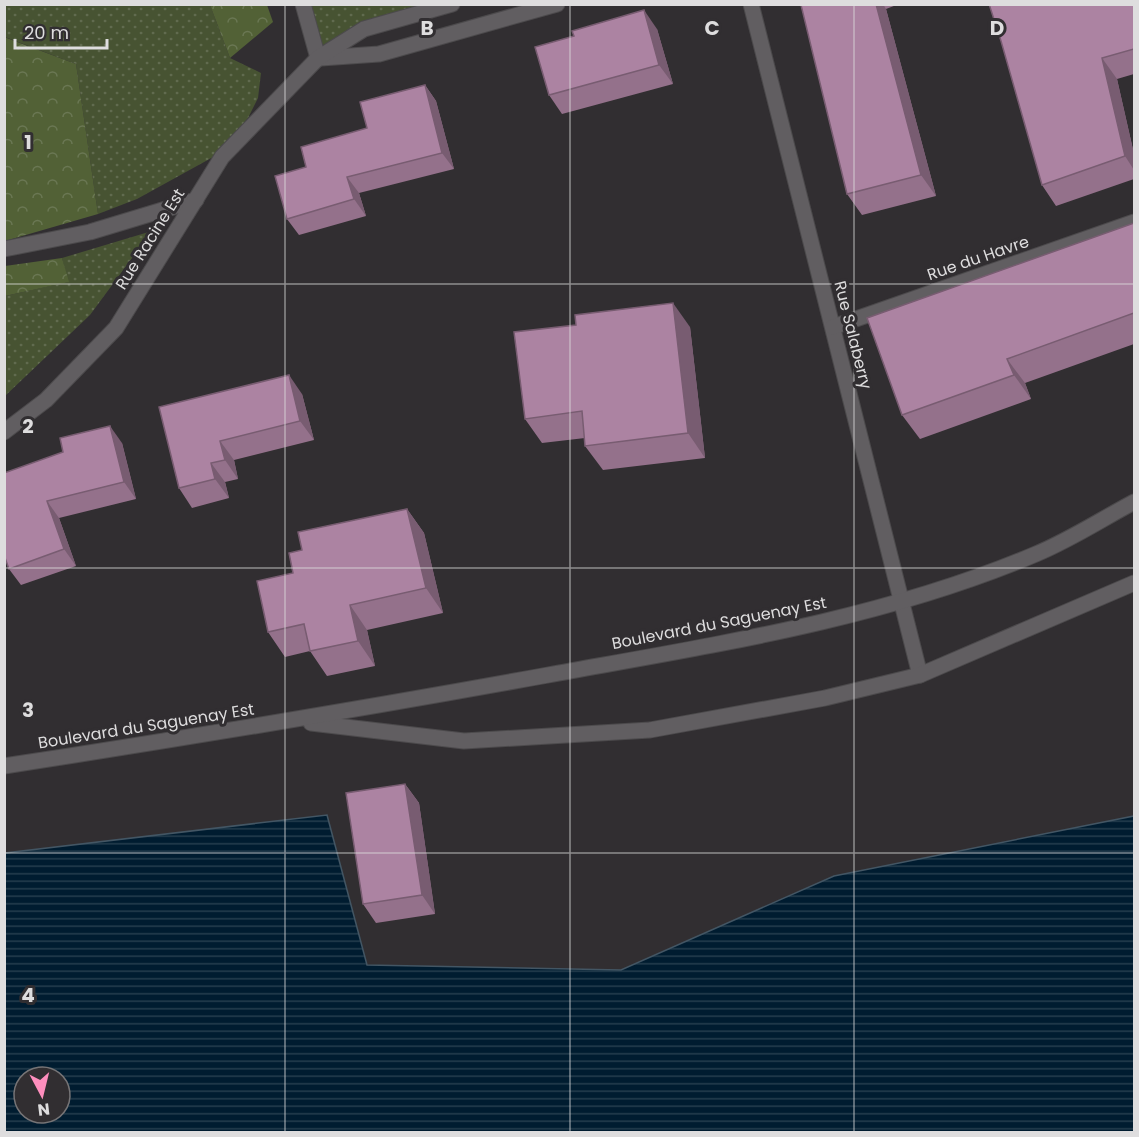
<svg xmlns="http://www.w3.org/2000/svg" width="1139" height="1137" font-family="Poppins,sans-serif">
  <defs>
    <pattern id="grass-dots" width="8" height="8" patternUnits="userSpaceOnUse" patternTransform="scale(1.5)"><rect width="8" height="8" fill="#475332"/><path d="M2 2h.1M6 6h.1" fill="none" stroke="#616b4f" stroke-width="1.8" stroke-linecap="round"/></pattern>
    <pattern id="forest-crowns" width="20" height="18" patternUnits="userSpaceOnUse" patternTransform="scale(1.5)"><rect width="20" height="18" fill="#526136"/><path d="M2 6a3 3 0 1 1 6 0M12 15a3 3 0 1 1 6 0" fill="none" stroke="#6a7753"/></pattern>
    <pattern id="water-rules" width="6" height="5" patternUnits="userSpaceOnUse" patternTransform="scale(1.5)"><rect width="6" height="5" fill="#001c30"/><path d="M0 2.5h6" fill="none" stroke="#253d4e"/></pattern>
  </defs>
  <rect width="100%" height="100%" fill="#312e31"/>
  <!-- grass -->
  <g fill="url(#grass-dots)">
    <polygon points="4,5 210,5 230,58 261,73 258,98 248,118 215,156 137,199 98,214 76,64 5,37"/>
    <polygon points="303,5 452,5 364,29 318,58"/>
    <polygon points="152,231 90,315 5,396 5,296 68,282 62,258"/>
  </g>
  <!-- forest -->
  <g fill="url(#forest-crowns)">
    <polygon points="210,5 267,5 273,22 230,58"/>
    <polygon points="4,37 76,64 98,214 5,241"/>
    <polygon points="62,258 69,282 5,296 5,266"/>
  </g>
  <!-- water -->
  <path fill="url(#water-rules)" stroke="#435664" stroke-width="1.5" fill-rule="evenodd" d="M327,815L367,965L621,970L834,876L1134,816V1132H5V853ZM24,1077H60V1113H24Z"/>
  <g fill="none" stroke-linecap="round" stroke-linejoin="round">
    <!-- lane casing -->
    <g stroke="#4c4a4c" stroke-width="17">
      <polyline id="lane" points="4,249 90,232 196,200"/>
    </g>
    <!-- street casing -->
    <g stroke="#4c4a4c" stroke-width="17">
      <g id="street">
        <polyline points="303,4 318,58"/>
        <polyline points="751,4 920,675"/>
        <polyline points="833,327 1134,222"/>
      </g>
    </g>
    <!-- secondary casing -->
    <g stroke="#4c4a4c" stroke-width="17">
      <g id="secondary">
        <polyline points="321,58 379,54 557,4"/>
        <polyline points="4,432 46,400 116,328 222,157 318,58 364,29 452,4"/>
        <polyline points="311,723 464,741 650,730 825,698 920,675 1134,583"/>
        <path d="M4,766C186,738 367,708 548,675C713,645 880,620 1036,554C1070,540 1102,519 1134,502"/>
      </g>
    </g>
    <!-- lane -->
    <use href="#lane" stroke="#615e61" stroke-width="15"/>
    <!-- street -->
    <use href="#street" stroke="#615e61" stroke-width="15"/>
    <!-- secondary -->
    <use href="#secondary" stroke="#615e61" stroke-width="15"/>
  </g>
  <!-- wall -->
  <g fill="#94718b">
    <polygon points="899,4 886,9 936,196 862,215 847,194 801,5"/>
    <polygon points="1134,4 1134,74 1117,79 1134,154 1134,179 1056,206 1042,185 1001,41"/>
    <polygon points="657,29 673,84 562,114 549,95"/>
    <polygon points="425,85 436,101 454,169 359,193 366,216 299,235 287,219 306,167 367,128"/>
    <polygon points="1134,223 1134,344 1025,383 1031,399 920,439 902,415"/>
    <polygon points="690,327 705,458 603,470 585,446 585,438 542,443 525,419"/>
    <polygon points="302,394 314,440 234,460 238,479 225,482 229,498 192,508 179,488 159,407"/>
    <polygon points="122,443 136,499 59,518 76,566 21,585 9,569 63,452"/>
    <polygon points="407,509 424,533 443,613 367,630 375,666 327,676 310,651 285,657 268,632 302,550"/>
    <polygon points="405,784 419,803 435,914 376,923 363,904"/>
  </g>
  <!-- shaded-wall -->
  <g fill="#785c71">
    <polygon points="876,4 883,4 886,9 936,196 921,175"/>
    <polygon points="644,10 657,29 673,84 659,65"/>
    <polygon points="1102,58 1117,79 1134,154 1134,170 1125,156"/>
    <polygon points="425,85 436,101 454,169 442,153"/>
    <polygon points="347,177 359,193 366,216 354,199"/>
    <polygon points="673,303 690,327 705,458 688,433"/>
    <polygon points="1007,359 1025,383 1031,399 1014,375"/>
    <polygon points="289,375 302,394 314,440 300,421"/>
    <polygon points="110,426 122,443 136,499 124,482"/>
    <polygon points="220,441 234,460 238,479 225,460"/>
    <polygon points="211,463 225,482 229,498 215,479"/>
    <polygon points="47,501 59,518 76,566 64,549"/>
    <polygon points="407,509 424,533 443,613 426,588"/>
    <polygon points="350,605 367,630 375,666 358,641"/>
    <polygon points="405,784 419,803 435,914 422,895"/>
  </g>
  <!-- building -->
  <g fill="#ac83a2" stroke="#785c71" stroke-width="1.5">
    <polygon points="876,4 921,175 847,194 801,5"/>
    <polygon points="989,4 1134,4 1134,49 1102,58 1125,156 1042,185 1001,41"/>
    <polygon points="644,10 659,65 549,95 535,47 574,36 572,31"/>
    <polygon points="425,85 442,153 347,177 354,199 287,219 275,176 306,167 301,147 367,128 360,102"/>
    <polygon points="1134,223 1134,313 1007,359 1014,375 902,415 867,318"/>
    <polygon points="673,303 688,433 585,446 582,411 525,419 514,332 576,325 575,315"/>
    <polygon points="289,375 300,421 220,441 225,460 211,463 215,479 179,488 159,407"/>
    <polygon points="110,426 124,482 47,501 64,549 9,569 4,555 4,473 63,452 60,438"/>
    <polygon points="407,509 426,588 350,605 358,641 310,651 304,624 268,632 257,581 293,573 289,553 302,550 298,532"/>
    <polygon points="405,784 422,895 363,904 346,793"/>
  </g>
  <!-- grid -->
  <path fill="none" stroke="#deddde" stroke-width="1.5" stroke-opacity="0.55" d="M285,4V1132M570,4V1132M854,4V1132M4,284H1134M4,568H1134M4,853H1134"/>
  <g text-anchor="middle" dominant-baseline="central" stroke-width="6" stroke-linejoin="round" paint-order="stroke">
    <!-- street labels -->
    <g font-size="16" fill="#deddde" stroke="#312e31">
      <text transform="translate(150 239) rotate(-58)">Rue Racine Est</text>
      <text transform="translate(978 258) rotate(-19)">Rue du Havre</text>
      <text transform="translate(853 335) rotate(76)">Rue Salaberry</text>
      <text transform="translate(719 623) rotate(-11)">Boulevard du Saguenay Est</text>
      <text transform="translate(146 726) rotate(-9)">Boulevard du Saguenay Est</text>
    </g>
  </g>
  <g font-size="20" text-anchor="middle" font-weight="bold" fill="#deddde" stroke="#312e31" stroke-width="6" stroke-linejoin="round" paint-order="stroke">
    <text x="427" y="35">B</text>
    <text x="712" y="35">C</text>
    <text x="997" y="35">D</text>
    <text x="28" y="149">1</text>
    <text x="28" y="433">2</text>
    <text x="28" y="717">3</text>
    <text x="28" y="1002">4</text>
  </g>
  <!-- border -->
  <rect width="1139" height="1137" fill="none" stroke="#deddde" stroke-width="12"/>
  <!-- north arrow -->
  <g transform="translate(42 1095) rotate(173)"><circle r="28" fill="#312e31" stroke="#767476" stroke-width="1.5"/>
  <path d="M0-4.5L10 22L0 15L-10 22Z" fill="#fe8ebd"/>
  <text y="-9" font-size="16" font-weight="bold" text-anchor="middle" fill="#deddde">N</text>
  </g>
  <!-- scale -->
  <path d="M15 39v9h92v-9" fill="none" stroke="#deddde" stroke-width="3"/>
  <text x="24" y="39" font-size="18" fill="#deddde" stroke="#312e31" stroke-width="4.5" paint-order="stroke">20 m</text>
</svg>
